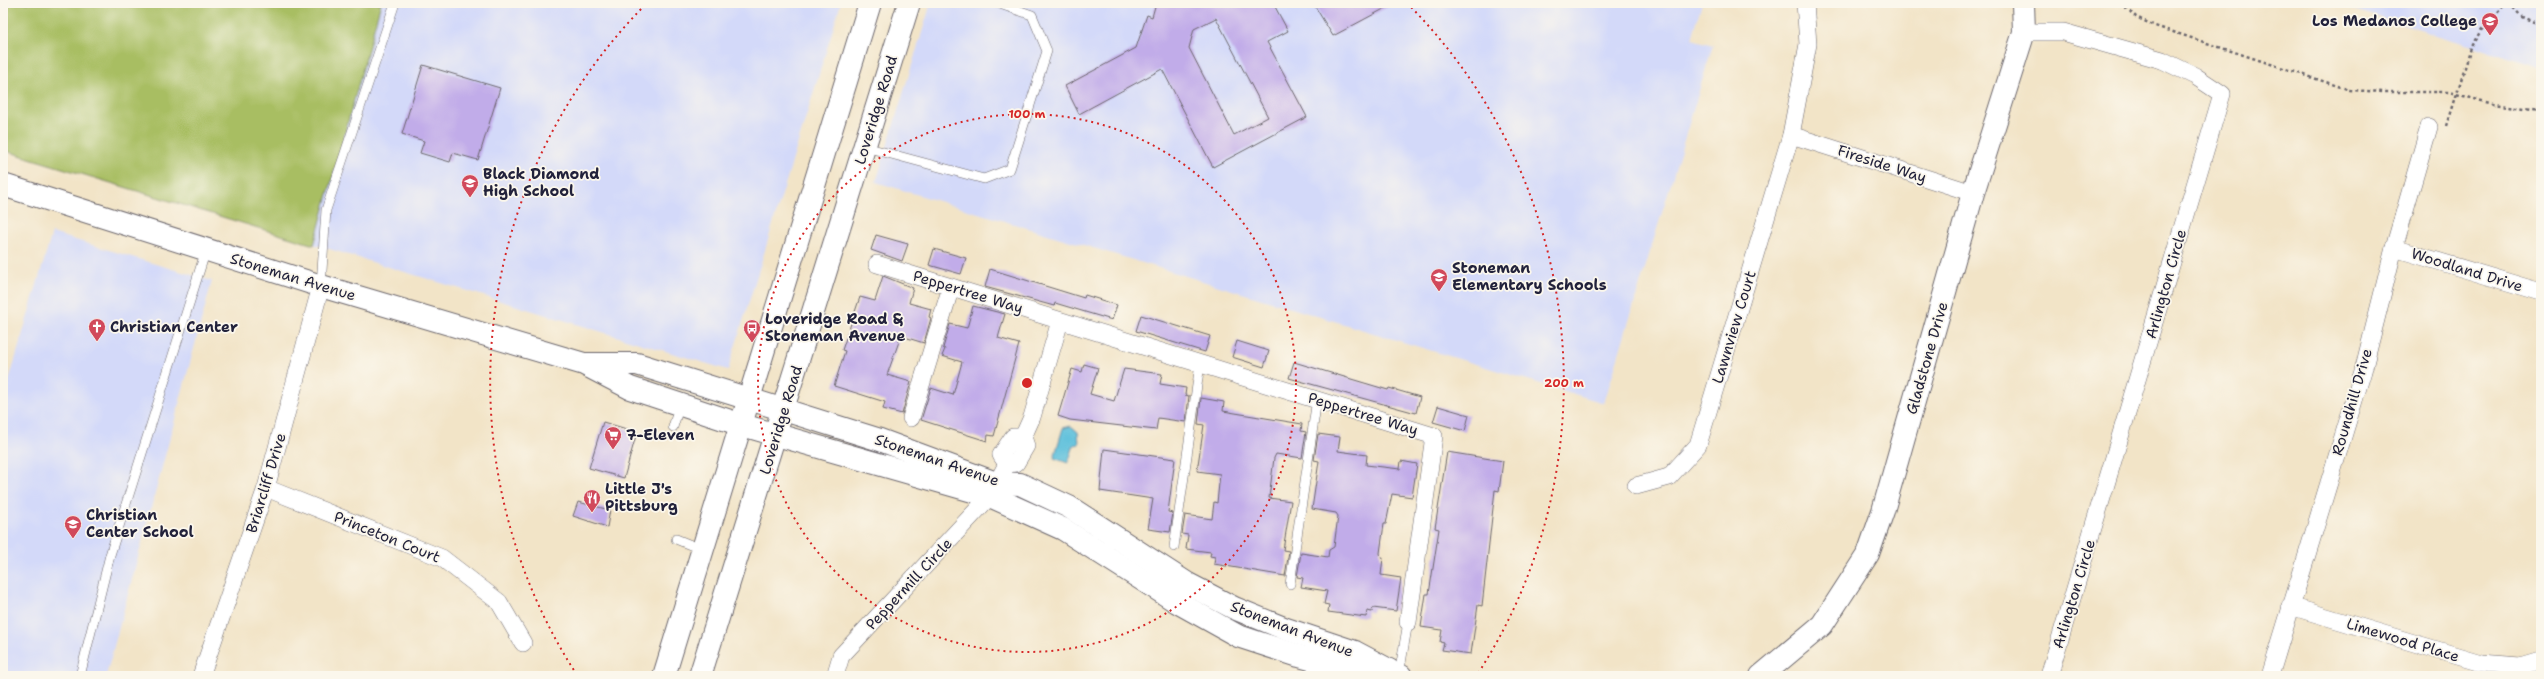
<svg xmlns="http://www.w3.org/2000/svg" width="2544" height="679" font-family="'Shantell Sans',sans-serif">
  <rect width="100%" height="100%" fill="#fbf7ec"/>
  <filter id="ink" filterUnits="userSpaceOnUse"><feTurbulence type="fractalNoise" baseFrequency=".025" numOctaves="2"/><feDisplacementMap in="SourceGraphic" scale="8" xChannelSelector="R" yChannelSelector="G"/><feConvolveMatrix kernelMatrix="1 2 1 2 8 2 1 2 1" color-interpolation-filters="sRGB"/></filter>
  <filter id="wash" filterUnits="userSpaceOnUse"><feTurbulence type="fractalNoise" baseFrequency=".012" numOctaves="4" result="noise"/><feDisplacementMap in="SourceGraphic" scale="16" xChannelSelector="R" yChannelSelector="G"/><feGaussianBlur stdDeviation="0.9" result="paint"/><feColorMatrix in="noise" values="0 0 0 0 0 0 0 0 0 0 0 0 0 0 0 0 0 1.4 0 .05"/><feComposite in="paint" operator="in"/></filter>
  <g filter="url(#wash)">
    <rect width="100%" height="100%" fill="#f2e4c7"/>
    <!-- built -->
    <g fill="#d3d9f9">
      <polygon points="3,3 841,3 728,370 3,150"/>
      <polygon points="931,3 1702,3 1692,39 1713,45 1604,403 876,182"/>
      <polygon points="2340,3 2541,3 2541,67 2338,5"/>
      <polygon points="52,233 212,281 106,676 3,676 3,401"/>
    </g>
    <!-- green -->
    <polygon fill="#a8be62" stroke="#65704e" points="4,3 381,3 314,245 3,150"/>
    <!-- water -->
    <polygon fill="#5dc0db" stroke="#40718b" points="1071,426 1078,432 1079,444 1074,445 1068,463 1054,458 1063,428"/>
    <g id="blocks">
      <!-- building -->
      <g fill="#c1ace9" fill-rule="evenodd">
        <path d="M1156,3H1273L1288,31L1267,42L1307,117L1213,167L1162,69L1079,114L1065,86L1136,48L1147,15L1152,17ZM1216,18L1268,117L1234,135L1189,48L1194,29Z"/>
        <polygon points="1313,3 1395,3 1333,36"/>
        <polygon points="423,65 500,88 478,160 453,153 450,162 420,153 424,141 402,134"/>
        <polygon points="876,235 908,244 902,261 871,250"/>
        <polygon points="934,249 966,258 961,274 929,265"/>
        <polygon points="990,269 1084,298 1085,295 1117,305 1112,320 1055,303 1054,306 985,287"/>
        <polygon points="883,276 913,288 909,303 931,309 929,317 931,318 924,343 901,336 887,375 911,382 902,414 883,409 885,402 834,386 845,351 842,350 860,297 875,301"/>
        <polygon points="973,306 1005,314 998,338 1019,344 994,436 988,435 987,441 921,420 931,388 953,395 962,362 942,356 945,349 943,348 950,324 967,328"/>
        <polygon points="1141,315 1210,336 1205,352 1136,331"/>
        <polygon points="1237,341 1269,351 1264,367 1232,357"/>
        <polygon points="1294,362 1388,390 1389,388 1420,397 1416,413 1289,378"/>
        <polygon points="1084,364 1098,368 1090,394 1114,401 1124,369 1162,374 1160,384 1186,388 1185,395 1189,396 1186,422 1158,418 1156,430 1070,420 1058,416 1072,369 1082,372"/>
        <polygon points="1201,398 1224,402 1223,411 1302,424 1301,431 1306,432 1302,458 1276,454 1274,458 1269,498 1291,501 1283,550 1289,551 1285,576 1214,564 1215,557 1210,556 1211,552 1186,549 1188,535 1182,534 1185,515 1212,519 1214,502 1217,503 1220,474 1197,471 1204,425 1198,424"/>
        <polygon points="1438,406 1469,415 1465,431 1433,422"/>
        <polygon points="603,422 637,432 624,478 589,468"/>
        <polygon points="1318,434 1340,437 1338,451 1367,455 1366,465 1400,469 1401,461 1417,464 1412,497 1392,494 1386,524 1384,524 1380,553 1381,558 1383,558 1381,575 1401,578 1396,611 1373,608 1372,612 1367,611 1366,617 1328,612 1329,605 1324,604 1327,591 1301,587 1303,578 1297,577 1301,553 1328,557 1329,550 1334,547 1338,516 1336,513 1312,509 1319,461 1314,460"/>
        <polygon points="1104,449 1175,459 1168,512 1173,513 1170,532 1148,529 1153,499 1100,491"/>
        <polygon points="1447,452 1503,461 1499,491 1495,490 1482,606 1478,605 1471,654 1442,650 1444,643 1440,642 1442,630 1421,627 1426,594 1429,594 1439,529 1435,528"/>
        <polygon points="578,502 610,510 607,527 573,516"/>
      </g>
    </g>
  </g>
  <g filter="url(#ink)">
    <use href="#blocks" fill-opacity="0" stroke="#6b666c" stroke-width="1"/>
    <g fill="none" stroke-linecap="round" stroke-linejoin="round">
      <!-- lane casing -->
      <g stroke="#6b666c" stroke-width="10">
        <g id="lane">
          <polyline points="865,147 984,179 1010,169 1047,51 1032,15 997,3"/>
          <polyline points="321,286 326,210 395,3"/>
          <polyline points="673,427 680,404"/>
          <polyline points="676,539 703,550"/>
          <polyline points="1174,547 1200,364"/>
          <polyline points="1290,584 1317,399"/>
          <polyline points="1399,675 1408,622"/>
          <polyline points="80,676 110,555 206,250"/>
        </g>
      </g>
      <!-- street casing -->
      <g stroke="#6b666c" stroke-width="18">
        <g id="street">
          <polyline points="2024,32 2063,32 2162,60 2195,76 2222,94 2049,676"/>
          <polyline points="1791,135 1973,193"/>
          <polyline points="2394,248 2541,292"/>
          <polyline points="877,264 1434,436 1408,622"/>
          <polyline points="911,418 951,287"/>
          <polyline points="1007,464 1016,463 1026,446 1023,437 1032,417 1060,321"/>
          <polyline points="1007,464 1001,455 1013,437 1023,437"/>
          <polyline points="1636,486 1669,477 1698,445 1791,135 1808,44 1805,3"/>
          <polyline points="266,488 442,558 499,602 523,643"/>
          <polyline points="2290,606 2481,663 2521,666 2541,660"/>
          <polyline points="201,676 266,488 321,286"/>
          <polyline points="835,676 841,656 990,496 1007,464"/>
          <polyline points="2270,676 2363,371 2394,248 2429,127"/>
        </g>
      </g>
      <!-- secondary casing -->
      <g stroke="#6b666c" stroke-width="24">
        <g id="secondary">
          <polyline points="3,185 321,286 584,364 630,388 742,425 990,496 1063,529 1177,602 1238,636 1299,656 1350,670 1401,676"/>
          <polyline points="587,364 637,364 880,440 996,483 1020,484 1069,507 1188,584 1234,608 1286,629 1355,652 1389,670"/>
          <polyline points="664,676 870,3"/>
          <polyline points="700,676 909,3"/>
          <polyline points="1761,676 1822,625 1868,554 1883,511 1973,193 2024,32 2023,3"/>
        </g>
      </g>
      <!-- path -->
      <g stroke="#6b666c" stroke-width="2.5" stroke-dasharray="3 3" stroke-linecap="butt">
        <polyline points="2121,3 2136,17 2155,26 2350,90 2383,92 2449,92 2493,104 2541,110"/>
        <polyline points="2509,3 2522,17 2541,25"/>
        <polyline points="2447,126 2471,48 2483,29 2506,3"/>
      </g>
      <!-- lane -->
      <use href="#lane" stroke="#fff" stroke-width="9"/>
      <!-- street -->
      <use href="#street" stroke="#fff" stroke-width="17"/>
      <!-- secondary -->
      <use href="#secondary" stroke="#fff" stroke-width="22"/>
    </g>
  </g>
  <!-- distance rings -->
  <g fill="none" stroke="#d62828" stroke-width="2" stroke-dasharray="2 4">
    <circle cx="1027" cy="383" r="269"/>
    <path d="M577 675A537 537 0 0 1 647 3M1407 3A537 537 0 0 1 1477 675"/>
  </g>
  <!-- icons -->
  <defs>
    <g id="university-pin" transform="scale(0.9)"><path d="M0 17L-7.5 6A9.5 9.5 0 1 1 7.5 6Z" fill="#d1495b" stroke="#fbf7ec"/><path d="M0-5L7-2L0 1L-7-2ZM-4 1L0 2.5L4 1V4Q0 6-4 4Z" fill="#fff"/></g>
    <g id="school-pin" transform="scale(0.9)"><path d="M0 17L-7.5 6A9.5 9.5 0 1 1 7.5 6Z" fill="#d1495b" stroke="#fbf7ec"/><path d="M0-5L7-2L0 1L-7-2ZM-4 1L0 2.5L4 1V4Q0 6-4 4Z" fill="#fff"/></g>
    <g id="church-pin" transform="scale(0.9)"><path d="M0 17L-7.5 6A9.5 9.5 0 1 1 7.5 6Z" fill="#d1495b" stroke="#fbf7ec"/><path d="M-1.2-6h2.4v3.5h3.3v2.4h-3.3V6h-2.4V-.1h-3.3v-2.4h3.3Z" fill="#fff"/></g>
    <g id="bus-pin" transform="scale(0.9)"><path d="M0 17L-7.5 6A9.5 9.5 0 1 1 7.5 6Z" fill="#d1495b" stroke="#fbf7ec"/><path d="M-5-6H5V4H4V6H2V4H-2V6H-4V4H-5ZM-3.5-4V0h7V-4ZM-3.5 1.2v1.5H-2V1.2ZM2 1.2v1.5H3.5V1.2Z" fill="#fff"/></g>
    <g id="supermarket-pin" transform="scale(0.9)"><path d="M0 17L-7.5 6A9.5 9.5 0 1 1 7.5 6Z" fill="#d1495b" stroke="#fbf7ec"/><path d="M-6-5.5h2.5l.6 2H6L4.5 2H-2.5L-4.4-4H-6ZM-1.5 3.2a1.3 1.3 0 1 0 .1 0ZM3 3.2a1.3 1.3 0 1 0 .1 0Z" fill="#fff"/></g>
    <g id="restaurant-pin" transform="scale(0.9)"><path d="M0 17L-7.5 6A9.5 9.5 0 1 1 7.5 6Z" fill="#d1495b" stroke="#fbf7ec"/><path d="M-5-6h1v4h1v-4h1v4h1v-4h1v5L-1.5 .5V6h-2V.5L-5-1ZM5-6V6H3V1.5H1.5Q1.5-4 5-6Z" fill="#fff"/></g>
  </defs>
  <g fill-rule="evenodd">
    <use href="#university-pin" x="2490" y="21"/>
    <use href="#school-pin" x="470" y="183"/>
    <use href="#school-pin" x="1439" y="277"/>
    <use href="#church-pin" x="97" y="327"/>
    <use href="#bus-pin" x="752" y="328"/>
    <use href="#supermarket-pin" x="613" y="435"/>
    <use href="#restaurant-pin" x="592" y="498"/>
    <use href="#school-pin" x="73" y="524"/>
  </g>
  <g text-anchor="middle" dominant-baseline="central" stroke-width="3.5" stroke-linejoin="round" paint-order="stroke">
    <!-- poi labels -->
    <g font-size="15" font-weight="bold" fill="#22223b" stroke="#fbf7ec" text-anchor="start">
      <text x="2477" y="21" text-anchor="end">Los Medanos College</text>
      <text x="483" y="174">Black Diamond<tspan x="483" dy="17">High School</tspan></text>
      <text x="1452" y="268">Stoneman<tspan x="1452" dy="17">Elementary Schools</tspan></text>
      <text x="765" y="319">Loveridge Road &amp;<tspan x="765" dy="17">Stoneman Avenue</tspan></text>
      <text x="110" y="327">Christian Center</text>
      <text x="626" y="435">7-Eleven</text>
      <text x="605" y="489">Little J's<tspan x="605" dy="17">Pittsburg</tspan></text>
      <text x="86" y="515">Christian<tspan x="86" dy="17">Center School</tspan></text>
    </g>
    <!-- street labels -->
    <g font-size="15" fill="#22223b" stroke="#fbf7ec">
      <text transform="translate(876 110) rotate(-73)">Loveridge Road</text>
      <text transform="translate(1882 164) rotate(18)">Fireside Way</text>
      <text transform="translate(2467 270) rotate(17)">Woodland Drive</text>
      <text transform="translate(293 277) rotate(17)">Stoneman Avenue</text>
      <text transform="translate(2166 284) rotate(-74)">Arlington Circle</text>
      <text transform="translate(968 292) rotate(17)">Peppertree Way</text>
      <text transform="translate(1734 327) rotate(-73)">Lawnview Court</text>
      <text transform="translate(1927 358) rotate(-74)">Gladstone Drive</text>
      <text transform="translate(2352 402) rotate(-74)">Roundhill Drive</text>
      <text transform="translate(1363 414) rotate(17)">Peppertree Way</text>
      <text transform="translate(781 420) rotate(-73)">Loveridge Road</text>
      <text transform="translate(937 460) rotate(19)">Stoneman Avenue</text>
      <text transform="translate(266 483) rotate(-73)">Briarcliff Drive</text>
      <text transform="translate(387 537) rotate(22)">Princeton Court</text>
      <text transform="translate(909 584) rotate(-47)">Peppermill Circle</text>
      <text transform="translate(2074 594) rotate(-73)">Arlington Circle</text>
      <text transform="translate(1292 629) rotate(21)">Stoneman Avenue</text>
      <text transform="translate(2403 640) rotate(17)">Limewood Place</text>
    </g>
  </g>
  <circle cx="1027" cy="383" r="6" fill="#d62828" stroke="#fbf7ec" stroke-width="2"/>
  <g font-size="12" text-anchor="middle" font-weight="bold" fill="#d62828" stroke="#fbf7ec" stroke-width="3.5" stroke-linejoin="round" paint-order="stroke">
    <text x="1027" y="118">100 m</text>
    <text x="1564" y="387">200 m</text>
  </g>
  <!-- margin -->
  <rect width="2544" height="679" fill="none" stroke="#fbf7ec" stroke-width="16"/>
</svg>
